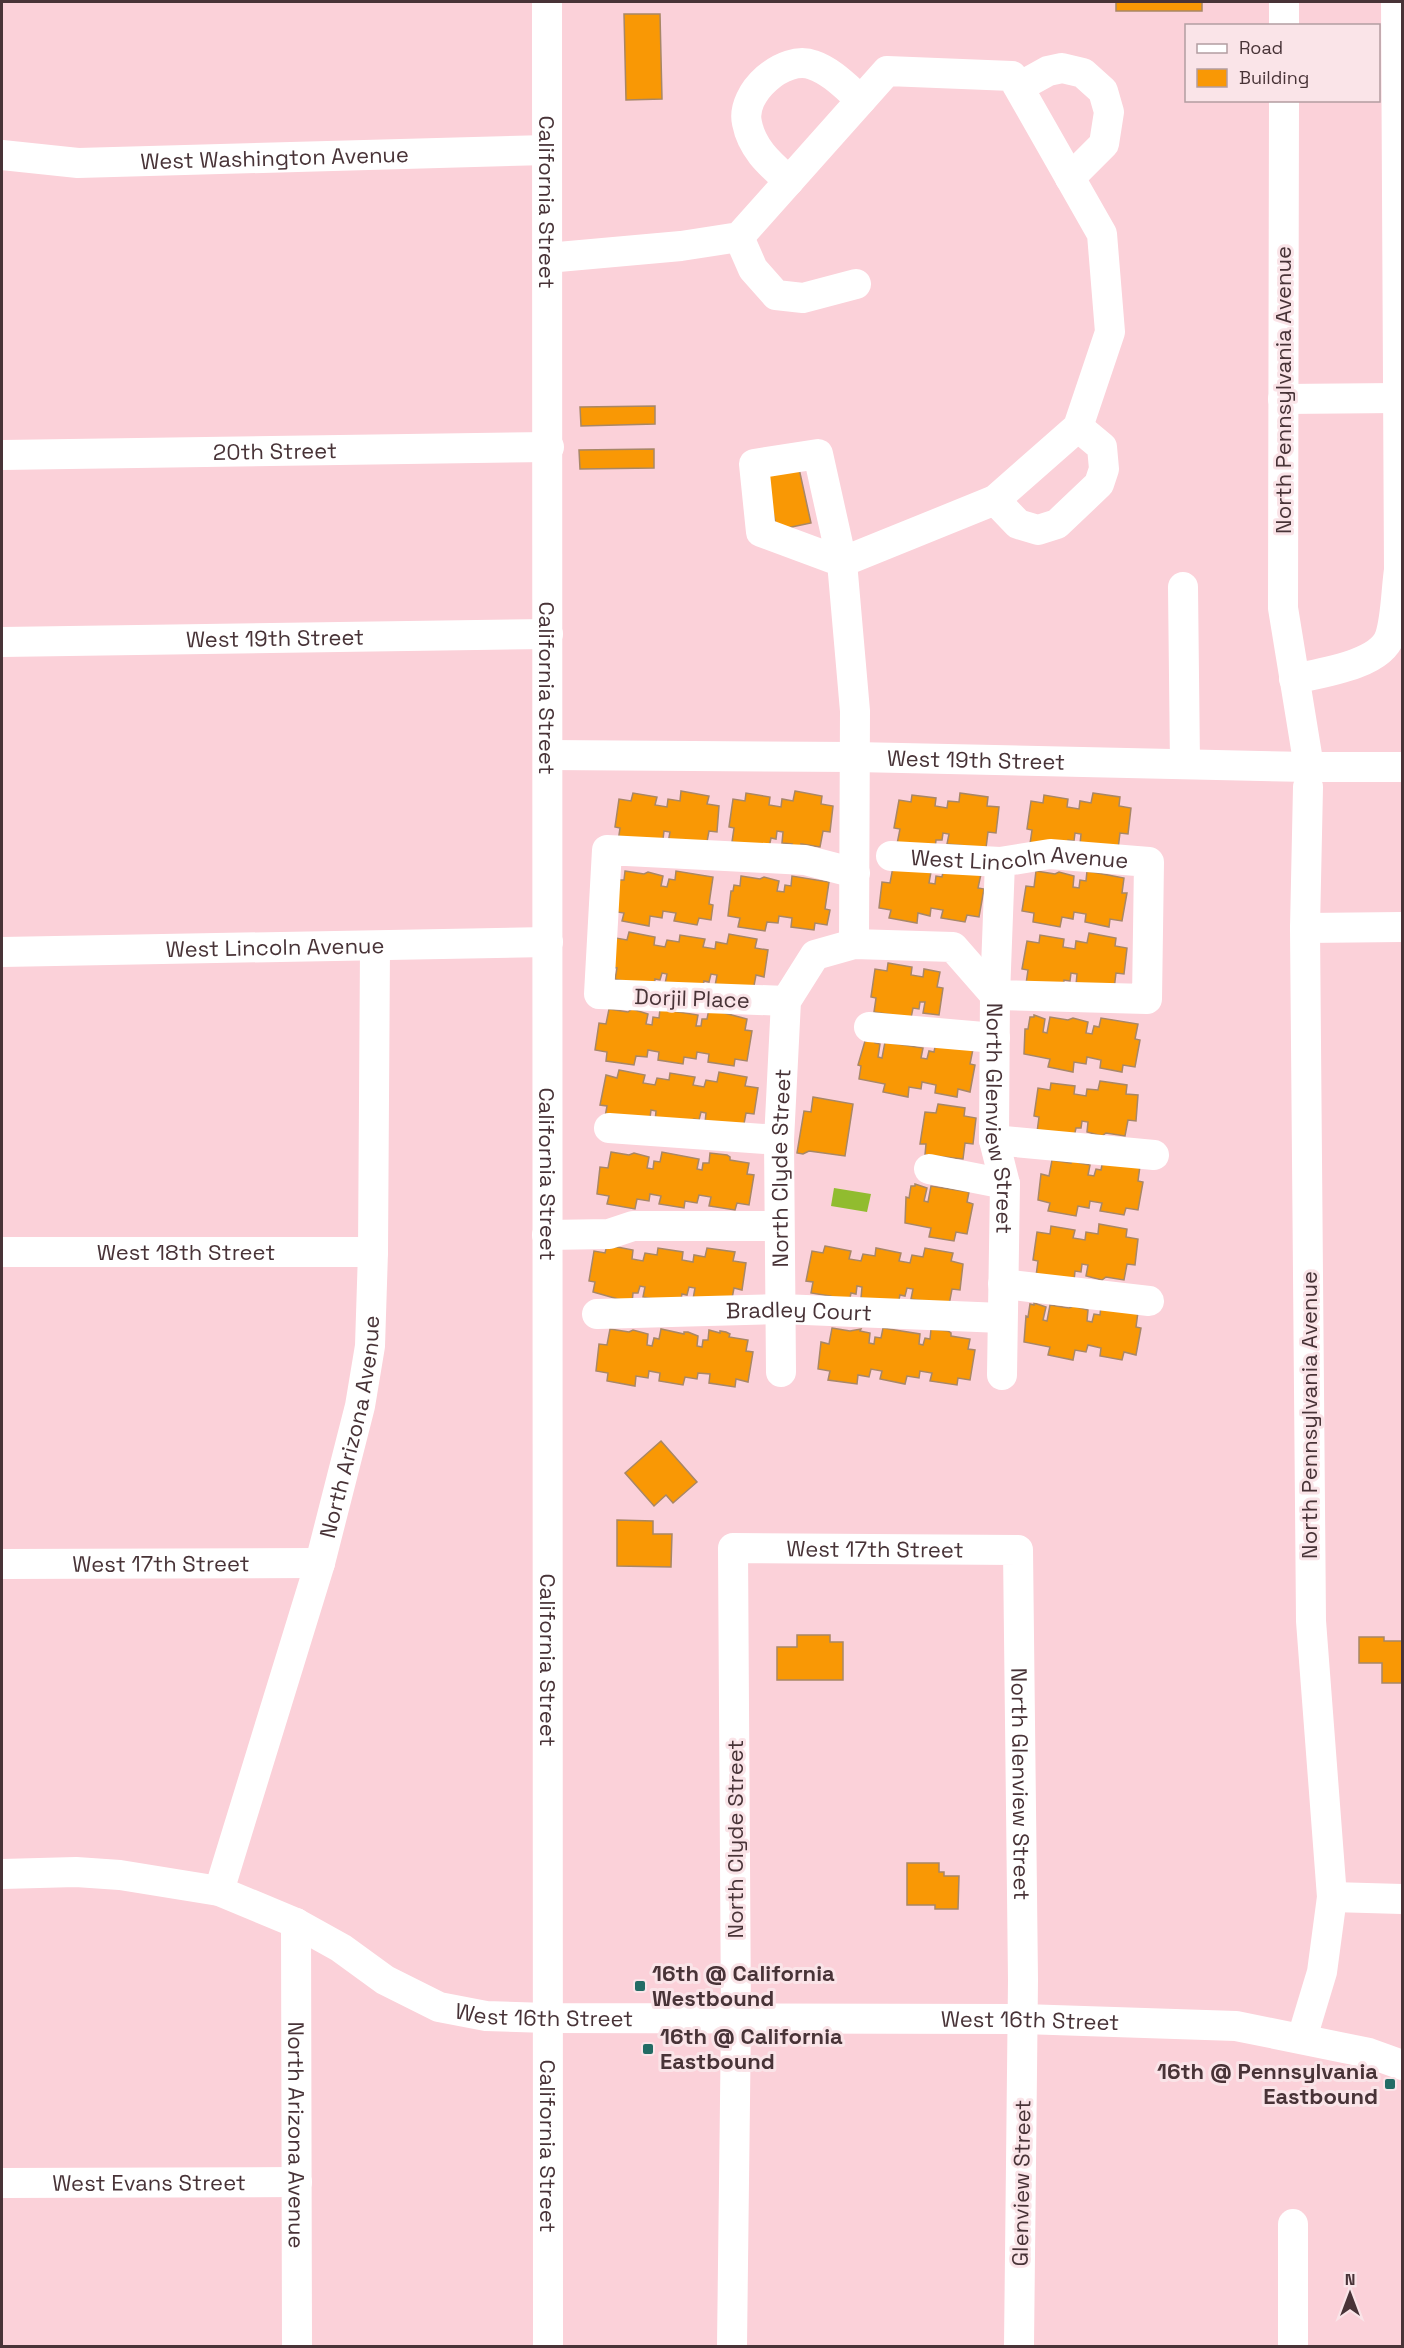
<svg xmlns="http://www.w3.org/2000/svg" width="1404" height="2348" font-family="'Space Grotesk',sans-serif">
  <rect width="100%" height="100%" fill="#fbd1d9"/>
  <!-- water -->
  <polygon fill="#91bc2f" points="834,1188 871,1194 867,1212 831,1206"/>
  <!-- building -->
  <g fill="#f99805" stroke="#a88766" stroke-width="1.5">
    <rect x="1116" y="2" width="86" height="9"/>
    <polygon points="624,14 660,14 662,99 626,100"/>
    <polygon points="655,406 655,424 581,426 580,407"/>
    <polygon points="654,449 654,468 580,469 579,450"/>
    <polygon points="798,464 811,523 777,530 764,472"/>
    <polygon points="681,791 709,796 707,804 719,806 717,832 709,831 706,847 668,843 670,832 664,831 663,839 618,842 620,828 615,827 619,799 631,801 633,793 657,797 655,805 667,807 668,799 680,801"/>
    <polygon points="795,791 822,796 821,804 833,806 830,832 823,831 820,847 801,844 801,846 791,846 792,844 782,843 783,832 777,831 776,839 771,838 769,848 732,842 734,828 729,827 733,799 745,801 746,793 770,797 769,805 781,807 782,799 793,801"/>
    <polygon points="960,793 988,797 987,806 999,807 996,833 988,832 986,848 947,844 949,834 943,833 942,840 936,840 935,849 897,844 900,829 894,828 899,800 911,802 912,795 936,798 935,806 947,808 948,801 959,802"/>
    <polygon points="1093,793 1120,797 1119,806 1131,808 1128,834 1120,833 1118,849 1080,844 1081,834 1075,833 1074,841 1068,840 1067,850 1030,844 1032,830 1027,829 1031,801 1043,803 1044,795 1068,799 1067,807 1079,809 1080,801 1091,803"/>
    <polygon points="893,867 931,872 929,883 935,884 936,876 942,877 944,867 981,874 978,888 984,889 979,917 967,915 965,922 941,918 943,910 931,908 930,916 918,913 917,923 889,918 891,910 879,908 882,882 890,883"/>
    <polygon points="625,871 644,874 648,872 663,876 661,886 667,887 669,879 675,880 676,871 713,877 709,904 713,905 711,920 699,918 697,925 674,921 676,913 663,911 662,918 650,916 649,926 622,921 624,913 611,911 618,880 624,880"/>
    <polygon points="1036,871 1055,874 1059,872 1074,876 1073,887 1079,888 1080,880 1086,881 1087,871 1124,878 1122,893 1127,893 1122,921 1110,919 1109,927 1085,922 1086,914 1074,912 1073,919 1062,917 1060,927 1033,922 1034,913 1022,911 1026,886 1034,887"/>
    <polygon points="741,876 760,879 764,877 779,881 777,891 784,892 785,885 791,886 792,876 829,882 825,909 830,910 827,925 815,923 814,930 791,927 792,918 779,916 778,923 767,922 765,931 738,927 740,918 728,916 731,891 733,891 734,885 740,886"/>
    <polygon points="629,932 655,937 654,945 665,947 667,940 679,942 680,935 705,939 703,947 715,949 716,942 727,944 729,934 757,939 755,948 768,950 764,977 756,975 753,991 715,986 717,975 711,974 709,982 704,981 702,991 665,984 667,974 662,973 660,980 655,979 654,989 615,979 617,968 610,967 616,938 627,940"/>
    <polygon points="1089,933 1116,938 1115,946 1127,948 1124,974 1116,973 1114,989 1076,985 1077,974 1071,973 1070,981 1064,980 1063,990 1026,984 1028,970 1022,969 1027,941 1039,943 1040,935 1064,939 1063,947 1075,949 1076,941 1087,943"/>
    <polygon points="888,963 912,967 911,975 923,977 924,969 940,972 937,987 943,988 939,1015 923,1013 925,1002 920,1002 919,1009 913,1008 911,1018 874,1012 876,998 871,997 875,969 887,971"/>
    <polygon points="609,1009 628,1012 632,1009 648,1014 646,1024 652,1025 653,1017 659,1018 660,1009 698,1015 696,1026 701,1026 702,1019 707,1019 709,1009 747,1019 745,1030 752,1031 747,1061 735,1059 734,1066 708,1062 709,1054 697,1052 696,1059 684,1057 683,1064 658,1060 659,1052 648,1050 647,1057 636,1056 634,1065 606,1061 607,1052 595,1050 599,1023 606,1024"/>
    <polygon points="1034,1015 1045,1019 1043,1032 1047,1033 1050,1017 1068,1020 1073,1018 1088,1022 1086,1033 1092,1034 1094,1026 1099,1027 1101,1018 1138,1024 1135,1039 1140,1040 1135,1067 1123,1065 1122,1072 1100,1068 1101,1060 1087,1057 1086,1064 1074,1062 1073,1072 1048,1067 1050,1059 1024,1054 1025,1029 1028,1029 1030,1017 1034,1017"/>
    <polygon points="865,1041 875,1041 875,1043 880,1044 878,1057 882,1058 885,1042 923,1048 921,1058 927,1059 929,1051 934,1052 936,1042 973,1049 970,1064 975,1065 970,1092 958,1089 957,1097 935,1093 936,1085 922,1082 921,1089 909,1087 908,1097 883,1092 885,1084 859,1079 861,1066 858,1065"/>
    <polygon points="619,1070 645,1075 643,1083 655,1085 657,1078 669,1080 670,1073 695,1077 693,1085 704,1087 706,1080 717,1082 719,1072 747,1077 745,1086 758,1088 754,1114 746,1113 743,1129 705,1123 706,1113 701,1112 699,1120 694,1119 692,1129 655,1122 656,1111 651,1110 650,1118 605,1117 607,1106 600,1105 606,1075 617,1078"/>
    <polygon points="1100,1081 1127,1085 1126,1094 1138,1095 1136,1121 1128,1120 1125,1136 1106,1133 1102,1136 1087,1132 1088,1122 1082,1121 1081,1128 1076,1128 1074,1137 1037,1132 1039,1117 1034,1116 1038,1088 1050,1090 1051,1083 1075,1086 1074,1094 1086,1096 1087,1089 1098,1090"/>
    <polygon points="813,1097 853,1104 845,1156 809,1151 803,1154 797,1153 804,1111 811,1112"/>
    <polygon points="938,1104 965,1108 964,1116 976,1118 973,1144 965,1143 963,1159 925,1155 926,1144 920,1144 925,1112 936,1113"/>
    <polygon points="611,1152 629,1155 634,1153 649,1157 647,1168 653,1169 654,1161 660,1162 662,1152 699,1159 697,1169 702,1170 703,1163 709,1163 710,1153 727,1155 730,1157 730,1160 749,1163 747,1174 754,1175 749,1205 737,1203 735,1210 709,1206 711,1197 699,1195 697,1203 685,1201 684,1208 659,1204 661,1196 650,1194 649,1201 637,1199 635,1209 607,1204 609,1196 597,1194 600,1167 608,1168"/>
    <polygon points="1052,1160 1071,1163 1071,1161 1081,1162 1080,1163 1090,1165 1088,1175 1094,1176 1096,1169 1101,1170 1103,1160 1140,1166 1138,1181 1143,1182 1138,1210 1126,1208 1124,1215 1100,1211 1102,1203 1090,1201 1089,1208 1078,1206 1076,1216 1048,1211 1050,1203 1038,1200 1041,1174 1049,1176"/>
    <polygon points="915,1184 927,1188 924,1201 928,1202 931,1186 969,1192 967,1202 973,1204 967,1234 956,1232 954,1241 929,1237 931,1228 905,1223 906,1197 909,1198 911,1186 915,1186"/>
    <polygon points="1099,1224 1127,1229 1126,1237 1138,1239 1135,1265 1127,1264 1124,1280 1106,1277 1102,1280 1086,1276 1088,1265 1082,1264 1081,1272 1075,1271 1074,1281 1036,1276 1038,1261 1033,1260 1037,1232 1050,1234 1051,1226 1075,1230 1073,1238 1085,1240 1086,1232 1098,1234"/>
    <polygon points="607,1245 633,1250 632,1259 643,1261 645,1253 657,1255 658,1248 683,1252 682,1260 693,1262 694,1255 705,1257 707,1248 735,1252 733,1261 746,1263 742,1290 734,1288 731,1304 693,1299 695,1288 689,1287 687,1295 682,1294 680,1304 643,1297 645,1287 640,1286 638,1293 633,1293 632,1303 593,1292 595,1282 589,1281 594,1251 605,1253"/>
    <polygon points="825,1246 851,1251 849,1259 861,1261 863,1254 875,1256 876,1248 901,1253 899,1261 910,1263 912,1255 923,1257 925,1248 953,1253 951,1261 963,1264 960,1290 952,1289 949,1305 911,1299 913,1289 907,1288 905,1296 900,1295 898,1304 861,1298 862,1287 857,1286 856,1294 851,1293 849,1303 830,1296 811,1293 813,1282 806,1281 812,1251 823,1253"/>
    <polygon points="1034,1303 1046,1307 1043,1320 1047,1321 1050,1305 1069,1308 1073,1306 1088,1310 1087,1321 1092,1322 1094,1314 1100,1315 1101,1305 1138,1312 1136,1327 1141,1328 1136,1355 1124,1352 1122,1360 1100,1356 1101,1348 1088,1345 1086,1352 1075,1350 1073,1360 1048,1355 1050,1347 1024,1342 1026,1316 1028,1317 1030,1304 1034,1305"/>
    <polygon points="832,1328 850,1331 861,1329 860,1331 870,1333 869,1343 874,1344 875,1337 881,1338 883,1328 920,1334 919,1344 923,1345 925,1338 930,1339 931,1329 948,1331 951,1333 951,1336 970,1339 968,1349 975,1350 970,1380 958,1378 957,1385 930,1381 932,1373 920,1371 919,1378 907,1376 905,1384 880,1379 882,1371 871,1369 869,1377 858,1375 857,1384 828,1380 830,1371 818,1369 821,1342 829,1344"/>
    <polygon points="610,1329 629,1332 633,1330 648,1334 647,1345 652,1346 654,1338 659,1339 661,1329 684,1334 684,1332 688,1332 698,1336 697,1346 702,1347 703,1340 708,1340 709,1330 720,1333 720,1331 726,1332 730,1334 729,1337 748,1340 746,1351 753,1352 748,1382 736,1379 735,1387 709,1383 710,1374 698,1373 697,1379 685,1377 683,1385 659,1381 660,1373 649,1371 648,1378 636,1376 635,1386 607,1381 608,1373 596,1371 599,1344 607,1345"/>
    <polygon points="661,1441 697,1482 673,1503 666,1495 654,1506 625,1473"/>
    <polygon points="617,1520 653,1521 653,1534 672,1534 671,1567 617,1566"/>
    <polygon points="797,1635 830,1635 830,1642 843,1642 843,1680 777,1680 777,1647 797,1647"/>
    <polygon points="1359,1637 1384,1637 1384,1641 1402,1641 1402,1683 1382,1683 1382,1663 1359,1663"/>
    <polygon points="907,1863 939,1863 939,1872 944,1872 944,1876 959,1876 958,1909 935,1909 935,1905 907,1905"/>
  </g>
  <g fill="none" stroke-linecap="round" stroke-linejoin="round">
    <!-- minor -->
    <g stroke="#fff" stroke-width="30">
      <path id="s1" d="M547,2L548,2346"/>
      <polyline points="1284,26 1284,2"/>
      <polyline points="1019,87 1048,71 1062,68 1083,73 1103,91 1109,112 1104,144 1070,178"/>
      <polyline points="1284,100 1283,608 1309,767"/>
      <path id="s2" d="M2,155L78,163L547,150"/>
      <path d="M789,181C770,164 752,149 747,123C740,93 784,54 813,65C831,71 846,87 861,100"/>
      <polyline points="739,237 753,269 776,295 803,298 856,284"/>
      <polyline points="547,258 681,246 739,237 887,71 1012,76 1102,234 1110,332 1078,427 995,500 842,562 761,532 754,464 818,454 842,562 855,711 854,944"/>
      <polyline points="1283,399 1398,398"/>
      <path id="s3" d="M2,455L549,447"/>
      <polyline points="995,500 1018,524 1038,530 1057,524 1099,484 1104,469 1102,447 1078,427"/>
      <polyline points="1183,587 1185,764"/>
      <path id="s4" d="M2,642L548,634"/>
      <path d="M1294,679C1320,673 1381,665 1390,636C1396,618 1396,590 1399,570L1396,2"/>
      <path id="s5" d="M548,755L855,757L1309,767H1402"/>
      <path id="s6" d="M891,856L1000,862L1050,854L1149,862L1147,999L995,995L1000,862"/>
      <polyline points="1305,928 1402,927"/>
      <path id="s7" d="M2,952L548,942"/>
      <polyline points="786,1001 599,994 607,850 805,860 855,873"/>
      <polyline points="869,1027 995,1038"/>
      <polyline points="609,1128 779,1140"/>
      <polyline points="994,1140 1154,1155"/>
      <polyline points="929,1169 1005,1184"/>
      <polyline points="547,1235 609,1234 633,1226 779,1226"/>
      <path id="s8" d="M2,1252H373"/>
      <polyline points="1003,1284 1149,1301"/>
      <path id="s9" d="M597,1314L781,1309L1002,1318"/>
      <path id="s10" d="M781,1372L779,1140L786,1001L815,955L854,944L953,947L995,995L994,1140L1005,1184L1002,1375"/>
      <path id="s11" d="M2,1564L320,1563"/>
      <path id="s12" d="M2,1874L76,1872L120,1875L219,1891L296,1923L341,1948L385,1980L439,2007L486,2016L548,2018L1023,2019L1236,2026L1369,2053L1402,2065"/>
      <path id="s13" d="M219,1891L320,1563L360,1406L370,1346L373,1252L375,947"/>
      <polyline points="1332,1897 1402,1899"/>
      <path id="s14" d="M296,1923L297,2346"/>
      <polyline points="1302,2038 1322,1972 1332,1897 1311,1621 1305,928 1308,787"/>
      <path id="s15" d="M2,2183L297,2182"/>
      <polyline points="1293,2224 1293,2346"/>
      <path id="s16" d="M732,2346L736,2019L733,1548L1018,1550L1023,1980L1019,2346"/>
    </g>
  </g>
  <!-- markers -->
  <g fill="#226b64" stroke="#fae4e8" stroke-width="2">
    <rect x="634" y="1980" width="12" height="12" rx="3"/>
    <rect x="642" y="2043" width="12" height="12" rx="3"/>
    <rect x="1384" y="2078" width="12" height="12" rx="3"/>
  </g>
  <g text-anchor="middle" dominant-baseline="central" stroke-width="6" stroke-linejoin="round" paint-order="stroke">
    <!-- street labels -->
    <g font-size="22" fill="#483337" stroke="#fae4e8">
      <text stroke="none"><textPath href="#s2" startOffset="273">West Washington Avenue</textPath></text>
      <text stroke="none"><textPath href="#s1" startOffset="200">California Street</textPath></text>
      <text transform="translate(1283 390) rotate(-90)">North Pennsylvania Avenue</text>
      <text stroke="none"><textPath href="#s3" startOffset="273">20th Street</textPath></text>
      <text stroke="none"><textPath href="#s4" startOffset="273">West 19th Street</textPath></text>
      <text stroke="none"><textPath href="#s1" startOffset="686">California Street</textPath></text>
      <text stroke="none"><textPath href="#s5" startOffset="428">West 19th Street</textPath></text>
      <text stroke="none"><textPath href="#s6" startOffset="129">West Lincoln Avenue</textPath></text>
      <text stroke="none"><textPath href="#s7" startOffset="273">West Lincoln Avenue</textPath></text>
      <text transform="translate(692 998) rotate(2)">Dorjil Place</text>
      <text stroke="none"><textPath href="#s10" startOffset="753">North Glenview Street</textPath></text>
      <text stroke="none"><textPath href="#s10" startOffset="204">North Clyde Street</textPath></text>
      <text stroke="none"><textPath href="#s1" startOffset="1172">California Street</textPath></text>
      <text stroke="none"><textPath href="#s8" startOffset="184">West 18th Street</textPath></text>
      <text stroke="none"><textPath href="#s9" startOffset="202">Bradley Court</textPath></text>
      <text transform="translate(1309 1415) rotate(-90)">North Pennsylvania Avenue</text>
      <text stroke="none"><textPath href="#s13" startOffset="483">North Arizona Avenue</textPath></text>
      <text stroke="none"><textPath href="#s16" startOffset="940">West 17th Street</textPath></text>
      <text stroke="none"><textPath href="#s11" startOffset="159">West 17th Street</textPath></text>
      <text stroke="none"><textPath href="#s1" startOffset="1658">California Street</textPath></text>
      <text stroke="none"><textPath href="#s16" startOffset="1317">North Glenview Street</textPath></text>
      <text transform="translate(735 1839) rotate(-90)">North Clyde Street</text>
      <text stroke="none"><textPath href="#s12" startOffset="574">West 16th Street</textPath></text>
      <text stroke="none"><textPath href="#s12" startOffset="1060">West 16th Street</textPath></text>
      <text stroke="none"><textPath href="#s14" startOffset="212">North Arizona Avenue</textPath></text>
      <text stroke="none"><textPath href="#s1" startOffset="2144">California Street</textPath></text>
      <text stroke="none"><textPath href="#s15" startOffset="147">West Evans Street</textPath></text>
      <text transform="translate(1021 2183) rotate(-89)">Glenview Street</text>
    </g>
    <!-- poi labels -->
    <g font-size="22" font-weight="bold" fill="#483337" stroke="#fae4e8" text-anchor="start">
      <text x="652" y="1973">16th @ California<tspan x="652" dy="25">Westbound</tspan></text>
      <text x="660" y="2036">16th @ California<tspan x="660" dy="25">Eastbound</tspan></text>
      <text x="1378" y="2071" text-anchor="end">16th @ Pennsylvania<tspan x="1378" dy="25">Eastbound</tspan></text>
    </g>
  </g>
  <!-- border -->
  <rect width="1404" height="2348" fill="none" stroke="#483337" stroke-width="6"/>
  <!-- legend -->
  <rect x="1185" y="24" width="195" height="78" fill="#fae4e8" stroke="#b39da1" stroke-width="1.5"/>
  <rect x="1197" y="44" width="30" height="9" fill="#ffffff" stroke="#b39da1" stroke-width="1.5"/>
  <text x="1239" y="54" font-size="18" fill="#483337">Road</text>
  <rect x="1197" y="69" width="30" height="18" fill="#f99805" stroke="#b39da1" stroke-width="1.5"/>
  <text x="1239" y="84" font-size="18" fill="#483337">Building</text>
  <!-- north arrow -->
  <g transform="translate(1350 2294)" stroke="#fae4e8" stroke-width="4.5" paint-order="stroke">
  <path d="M0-4.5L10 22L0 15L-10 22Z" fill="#483337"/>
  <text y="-9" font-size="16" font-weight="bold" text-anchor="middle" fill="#483337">N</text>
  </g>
</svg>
